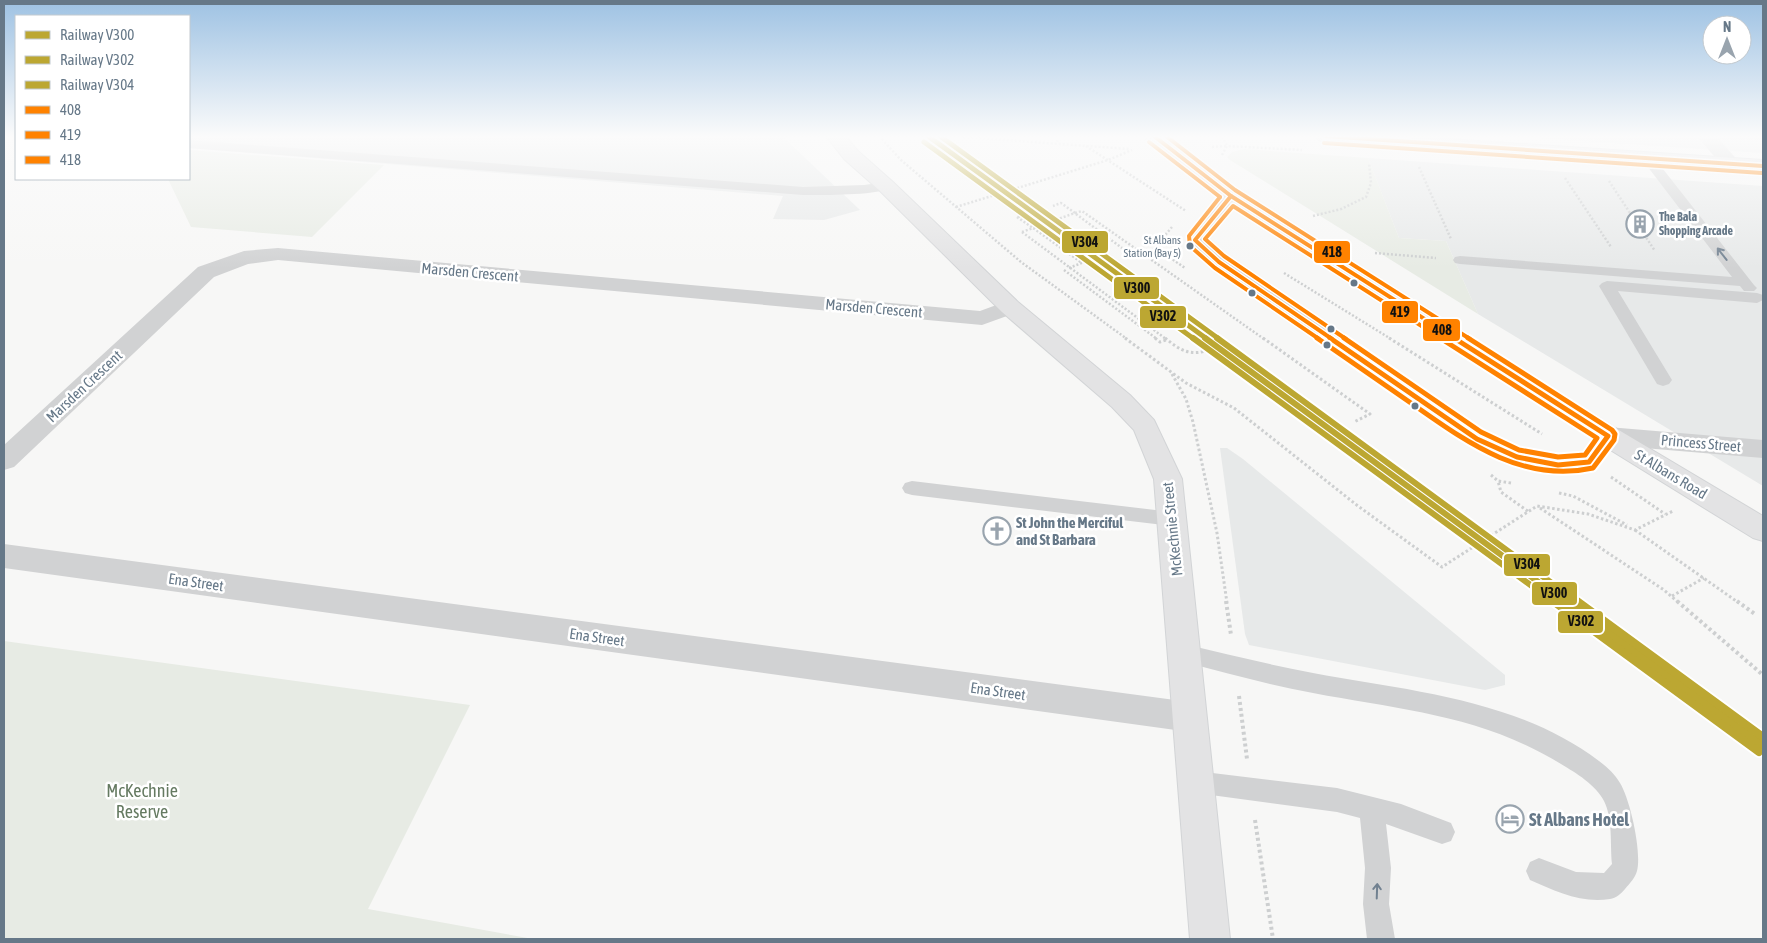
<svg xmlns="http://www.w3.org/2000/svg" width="1767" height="943" font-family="'Asap Condensed',sans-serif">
  <rect width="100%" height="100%" fill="#f7f7f6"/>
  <!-- built -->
  <g fill="#e7e9e9">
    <polygon points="189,136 782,136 860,210 824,220 773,219 783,196 189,148"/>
    <polygon points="1503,136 1763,136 1763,153"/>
    <polygon points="1368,158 1763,186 1763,486 1478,314 1446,241 1399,238"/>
    <polygon points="1220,448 1227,448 1243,459 1505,675 1505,685 1485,690 1249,645 1245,634"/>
  </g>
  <!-- green -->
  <g fill="#e7ebe4">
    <polygon points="1244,149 1368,158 1399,238 1446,241 1478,314 1230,160 1227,157 1232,152"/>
    <polygon points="189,150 384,165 312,237 191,227 168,179 189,179"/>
    <polygon points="4,641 470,705 368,909 533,939 4,939"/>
  </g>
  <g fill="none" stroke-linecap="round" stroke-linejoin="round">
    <!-- secondary casing -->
    <g stroke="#d2d4d6" stroke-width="2">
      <g id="secondary">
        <polygon points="826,136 845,136 858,151 893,182 1018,302 1130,395 1154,420 1182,479 1230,939 1190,939 1154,479 1134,430 1112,407 1002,312 879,190 844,159"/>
        <polygon points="1145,136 1165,136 1238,192 1617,429 1763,516 1763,541 1753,538 1599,443 1224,200 1147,140"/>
        <polygon points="1316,136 1404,136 1763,160 1763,172 1325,142 1318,140"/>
      </g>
    </g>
    <!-- path-far2 -->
    <g stroke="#cdcfd0" stroke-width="2.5" stroke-dasharray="2 2" stroke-linecap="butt">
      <polyline points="879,136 901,160 1021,262 1127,339"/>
      <polyline points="951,136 1129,149"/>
      <polyline points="1056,136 1058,143"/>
      <polyline points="1086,146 1186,211"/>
      <polyline points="1212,147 1227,146 1222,136"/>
      <polyline points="1222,155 1227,146 1302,150"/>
      <polyline points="1419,167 1451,239"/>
      <polyline points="1565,178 1611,247"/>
      <polyline points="1609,181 1655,251"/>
      <polyline points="1014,190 1055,220"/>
      <polyline points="956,207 1108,160 1132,150"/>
      <polyline points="1075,213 1082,211 1264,339"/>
      <polyline points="1076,214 1122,248"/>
      <polyline points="1313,216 1341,209 1366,197 1371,183 1369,163"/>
      <polyline points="1017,217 1033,228 1075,213 1061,203 1053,206"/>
      <polyline points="1018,217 1026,214"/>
      <polyline points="1172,227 1155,247 1185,268"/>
      <polyline points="1022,232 1166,339"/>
      <polyline points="1022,232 1033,228 1082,263"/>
      <polyline points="1375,253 1436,258"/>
      <polyline points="1069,268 1089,260"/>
      <polyline points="1064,270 1157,339"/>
      <polyline points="1284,273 1391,339"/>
    </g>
    <!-- path-far1 -->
    <g stroke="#cdcfd0" stroke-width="3" stroke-dasharray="2.5 2.5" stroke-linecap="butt">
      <polyline points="1125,338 1186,383 1234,408 1358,506 1442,567 1537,506 1588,514 1635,530 1673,511"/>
      <polyline points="1155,338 1160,342 1166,340"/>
      <path d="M1165,338C1181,351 1191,357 1211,349"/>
      <polyline points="1263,338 1370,414 1354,422"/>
      <polyline points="1389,338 1542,434"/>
      <polyline points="1172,374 1186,399 1193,422 1217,533 1227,603"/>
      <polyline points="1491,475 1498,481"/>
      <polyline points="1611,477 1665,514"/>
      <polyline points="1511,483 1498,481 1501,492 1529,512"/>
      <polyline points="1559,493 1573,496 1627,525"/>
      <polyline points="1540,508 1664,590 1679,603"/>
      <polyline points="1635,530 1739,603"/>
      <polyline points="1672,596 1704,578"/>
    </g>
    <!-- path -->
    <g stroke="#cdcfd0" stroke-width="4" stroke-dasharray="3 3" stroke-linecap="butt">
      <polyline points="1226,601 1231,635"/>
      <polyline points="1677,601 1763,675"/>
      <polyline points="1737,601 1755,614"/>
      <polyline points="1239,696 1247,759"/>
      <polyline points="1255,820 1273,939"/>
    </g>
    <!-- lane -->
    <g fill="#d1d2d3" fill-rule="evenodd">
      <path d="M189,140L803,187L864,185L886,182L893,186C885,196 818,195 803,195L189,148Z"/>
      <polygon points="1647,154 1652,155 1754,285 1757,288 1754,291 1744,291 1740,286 1460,264 1455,263 1453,260 1455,257 1460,256 1732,277 1641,158"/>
      <path d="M1231,192L1238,196L1203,240L1224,259L1483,435C1521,451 1541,460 1583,456C1592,445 1599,427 1614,432L1617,436L1614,440L1596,467C1552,480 1510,461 1471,443L1214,265L1190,243L1188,240L1190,237L1226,193Z"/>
      <polygon points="1607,281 1757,293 1763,295 1763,300 1757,303 1618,291 1672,380 1669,384 1663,386 1657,384 1599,286 1602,283"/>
      <polygon points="912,481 1172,512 1179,514 1182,519 1179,524 1172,526 912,495 905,493 902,488 905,483"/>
      <path d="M1184,644C1227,654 1270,665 1313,673C1410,691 1517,699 1599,761C1607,767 1615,774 1620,783C1630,799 1642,852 1637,871C1635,878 1630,883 1625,889C1621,894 1616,898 1610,899C1582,904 1555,891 1530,880L1526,871L1530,862L1539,858L1576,872L1604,873L1612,864C1610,844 1613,819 1604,801C1596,785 1576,773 1561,764C1481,715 1402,710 1313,693C1269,685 1227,673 1184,662L1176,660L1173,653L1176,646Z"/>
      <polygon points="1196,771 1337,788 1401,804 1451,823 1455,832 1451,841 1442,844 1386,824 1391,868 1389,904 1395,939 1367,939 1363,904 1365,868 1360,818 1337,812 1196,793 1187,790 1184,782 1187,774"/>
    </g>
    <!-- street -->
    <g fill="#d1d2d3" fill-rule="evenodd">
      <polygon points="1697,136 1716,136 1741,164 1738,168 1731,170 1724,168"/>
      <polygon points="278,248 980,311 1010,300 1018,302 1022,307 1018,312 982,325 278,260 248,264 214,277 14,467 4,470 4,445 198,267 244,251"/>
      <polygon points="1608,427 1763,440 1763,458 1608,445 1599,443 1595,436 1599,429"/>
      <polygon points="4,544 1190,702 1202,706 1207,717 1202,728 1190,732 4,568"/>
    </g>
    <!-- secondary -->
    <use href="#secondary" fill="#e3e3e4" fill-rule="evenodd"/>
    <!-- bus-1-far1 casing -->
    <g stroke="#fff" stroke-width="7">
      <g id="bus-1-far1">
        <polyline points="1154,136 1231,196"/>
        <polyline points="1325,136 1763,166"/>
        <polyline points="1332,339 1219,262 1195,240 1231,196 1456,339"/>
      </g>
    </g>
    <!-- bus-1 casing -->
    <g stroke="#fff" stroke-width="9">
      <polyline id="bus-1" points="1330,338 1477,439 1517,457 1558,465 1589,462 1608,436 1454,338"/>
    </g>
    <!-- bus-2-far1 casing -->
    <g stroke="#fff" stroke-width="7">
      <g id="bus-2-far1">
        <polyline points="1149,142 1220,197"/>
        <polyline points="1324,143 1762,173"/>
        <polyline points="1346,339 1224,256 1205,239 1233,206 1442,339"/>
      </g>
    </g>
    <!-- bus-2 casing -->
    <g stroke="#fff" stroke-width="9">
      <polyline id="bus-2" points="1344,338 1481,432 1519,450 1558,457 1585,455 1597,438 1440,338"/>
    </g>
    <!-- bus-3-far1 casing -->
    <g stroke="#fff" stroke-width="7">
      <g id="bus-3-far1">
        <polyline points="1166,136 1235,190 1470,339"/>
        <polyline points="1220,197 1189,236 1190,246 1215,268 1319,339"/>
      </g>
    </g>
    <!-- bus-3 casing -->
    <g stroke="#fff" stroke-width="9">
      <path id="bus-3" d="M1317,338C1347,359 1378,380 1408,401C1464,440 1521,484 1593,468L1614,440L1615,434L1612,430L1468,338"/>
    </g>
    <!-- bus-1-far1 -->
    <use href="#bus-1-far1" stroke="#ff8200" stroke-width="4"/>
    <!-- bus-1 -->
    <use href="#bus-1" stroke="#ff8200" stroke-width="5"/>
    <!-- bus-2-far1 -->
    <use href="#bus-2-far1" stroke="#ff8200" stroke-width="4"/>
    <!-- bus-2 -->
    <use href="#bus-2" stroke="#ff8200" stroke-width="5"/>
    <!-- bus-3-far1 -->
    <use href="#bus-3-far1" stroke="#ff8200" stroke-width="4"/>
    <!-- bus-3 -->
    <use href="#bus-3" stroke="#ff8200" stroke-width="5"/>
    <!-- rail-1-far2 casing -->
    <g stroke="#fff" stroke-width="8">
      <polyline id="rail-1-far2" points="928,136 1207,339"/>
    </g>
    <!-- rail-1-far1 casing -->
    <g stroke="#fff" stroke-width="10">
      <polyline id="rail-1-far1" points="1205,338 1567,603"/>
    </g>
    <!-- rail-1 casing -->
    <g stroke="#fff" stroke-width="12">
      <polyline id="rail-1" points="1565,601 1763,746"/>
    </g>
    <!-- rail-2-far2 casing -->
    <g stroke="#fff" stroke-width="8">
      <polyline id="rail-2-far2" points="924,142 1194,339"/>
    </g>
    <!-- rail-2-far1 casing -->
    <g stroke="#fff" stroke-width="10">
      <polyline id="rail-2-far1" points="1193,338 1555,603"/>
    </g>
    <!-- rail-2 casing -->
    <g stroke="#fff" stroke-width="12">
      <polyline id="rail-2" points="1553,601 1759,752"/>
    </g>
    <!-- rail-3-far2 casing -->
    <g stroke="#fff" stroke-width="8">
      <polyline id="rail-3-far2" points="940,136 1219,339"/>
    </g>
    <!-- rail-3-far1 casing -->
    <g stroke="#fff" stroke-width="10">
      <polyline id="rail-3-far1" points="1217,338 1579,603"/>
    </g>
    <!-- rail-3 casing -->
    <g stroke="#fff" stroke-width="12">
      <polyline id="rail-3" points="1577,601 1763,737"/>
    </g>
    <!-- rail-1-far2 -->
    <use href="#rail-1-far2" stroke="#bca732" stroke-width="5"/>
    <!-- rail-1-far1 -->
    <use href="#rail-1-far1" stroke="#bca732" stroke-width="6"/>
    <!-- rail-1 -->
    <use href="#rail-1" stroke="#bca732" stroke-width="8"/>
    <!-- rail-2-far2 -->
    <use href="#rail-2-far2" stroke="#bca732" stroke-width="5"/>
    <!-- rail-2-far1 -->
    <use href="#rail-2-far1" stroke="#bca732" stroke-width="6"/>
    <!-- rail-2 -->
    <use href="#rail-2" stroke="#bca732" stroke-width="8"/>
    <!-- rail-3-far2 -->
    <use href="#rail-3-far2" stroke="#bca732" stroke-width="5"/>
    <!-- rail-3-far1 -->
    <use href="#rail-3-far1" stroke="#bca732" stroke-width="6"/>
    <!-- rail-3 -->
    <use href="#rail-3" stroke="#bca732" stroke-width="8"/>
  </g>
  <!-- one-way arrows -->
  <defs><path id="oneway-shaft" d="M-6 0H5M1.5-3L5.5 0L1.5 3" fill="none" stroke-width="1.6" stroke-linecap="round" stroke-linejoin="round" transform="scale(1.25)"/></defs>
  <g stroke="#718190">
    <use href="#oneway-shaft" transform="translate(1722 254) rotate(-128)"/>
    <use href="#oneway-shaft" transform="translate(1377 891) rotate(-88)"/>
  </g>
  <!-- sky -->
  <linearGradient id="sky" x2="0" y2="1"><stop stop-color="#9ec2e3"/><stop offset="0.51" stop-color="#fbfbfb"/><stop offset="1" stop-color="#fbfbfb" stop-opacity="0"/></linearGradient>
  <rect width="1767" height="268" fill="url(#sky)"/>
  <!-- icons -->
  <defs>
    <g id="building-ring" transform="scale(1.4375)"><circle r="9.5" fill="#fff" stroke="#99a4ae" stroke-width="1.5"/><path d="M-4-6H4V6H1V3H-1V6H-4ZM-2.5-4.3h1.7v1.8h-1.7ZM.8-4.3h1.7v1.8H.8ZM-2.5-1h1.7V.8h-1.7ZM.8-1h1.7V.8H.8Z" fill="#99a4ae"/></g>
    <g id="church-ring" transform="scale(1.4375)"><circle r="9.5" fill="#fff" stroke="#99a4ae" stroke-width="1.5"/><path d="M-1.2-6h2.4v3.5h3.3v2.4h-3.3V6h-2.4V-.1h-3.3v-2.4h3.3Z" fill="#99a4ae"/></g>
    <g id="hotel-ring" transform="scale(1.4375)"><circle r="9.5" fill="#fff" stroke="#99a4ae" stroke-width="1.5"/><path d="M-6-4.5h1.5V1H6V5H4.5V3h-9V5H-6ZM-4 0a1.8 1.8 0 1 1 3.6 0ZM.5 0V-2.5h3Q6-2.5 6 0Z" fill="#99a4ae"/></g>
  </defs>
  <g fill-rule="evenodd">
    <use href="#building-ring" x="1640" y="224"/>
    <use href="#church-ring" x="997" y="531"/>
    <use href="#hotel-ring" x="1510" y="819"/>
  </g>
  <!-- markers -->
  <g fill="#667888" stroke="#fff" stroke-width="2">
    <circle cx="1190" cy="246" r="4.5"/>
    <circle cx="1354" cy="283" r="4.5"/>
    <circle cx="1252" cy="293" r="4.5"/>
    <circle cx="1331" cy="329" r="4.5"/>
    <circle cx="1327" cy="345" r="4.5"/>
    <circle cx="1415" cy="406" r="4.5"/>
  </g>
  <g text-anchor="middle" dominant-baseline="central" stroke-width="5" stroke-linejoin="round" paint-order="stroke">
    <!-- far-bus labels -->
    <g font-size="11" fill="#667888" stroke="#fff" text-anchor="end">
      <text x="1181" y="240">St Albans<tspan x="1181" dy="13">Station (Bay 5)</tspan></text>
    </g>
    <!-- far-poi labels -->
    <g font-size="12" font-weight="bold" fill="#667888" stroke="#fff" text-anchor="start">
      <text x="1659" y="217">The Bala<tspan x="1659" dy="14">Shopping Arcade</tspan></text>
    </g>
    <!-- street labels -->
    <g font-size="15" fill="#667888" stroke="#fff">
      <text transform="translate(470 272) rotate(5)">Marsden Crescent</text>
      <text transform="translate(874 308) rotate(5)">Marsden Crescent</text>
      <text transform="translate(84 386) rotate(-43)">Marsden Crescent</text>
      <text transform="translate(1701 443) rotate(5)">Princess Street</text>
      <text transform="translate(1671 474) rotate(31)">St Albans Road</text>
      <text transform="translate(1172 529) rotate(-96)">McKechnie Street</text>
      <text transform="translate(196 582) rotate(8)">Ena Street</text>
      <text transform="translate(597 637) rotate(8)">Ena Street</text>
      <text transform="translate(998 691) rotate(8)">Ena Street</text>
    </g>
    <!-- poi labels -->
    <g font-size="15" font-weight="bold" fill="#667888" stroke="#fff" text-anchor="start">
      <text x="1016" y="522">St John the Merciful<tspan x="1016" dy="17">and St Barbara</tspan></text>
    </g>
    <!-- near-park labels -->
    <g font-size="18" fill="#657a61" stroke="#fff">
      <text x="142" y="790">McKechnie<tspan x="142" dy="21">Reserve</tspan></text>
    </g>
    <!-- near-poi labels -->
    <g font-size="18" font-weight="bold" fill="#667888" stroke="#fff" text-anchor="start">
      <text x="1529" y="819">St Albans Hotel</text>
    </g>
  </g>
  <g stroke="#fff" stroke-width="2">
    <rect x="1061" y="230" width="48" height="24" rx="5" fill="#bca732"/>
    <rect x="1313" y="240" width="38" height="24" rx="5" fill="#ff8200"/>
    <rect x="1113" y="276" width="47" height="24" rx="5" fill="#bca732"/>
    <rect x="1381" y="300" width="38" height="24" rx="5" fill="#ff8200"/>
    <rect x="1139" y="305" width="48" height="24" rx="5" fill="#bca732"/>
    <rect x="1422" y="318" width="39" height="24" rx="5" fill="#ff8200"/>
    <rect x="1503" y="553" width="48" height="24" rx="5" fill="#bca732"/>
    <rect x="1531" y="581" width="47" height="25" rx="5" fill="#bca732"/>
    <rect x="1557" y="610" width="47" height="24" rx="5" fill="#bca732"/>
  </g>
  <g font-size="14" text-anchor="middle" font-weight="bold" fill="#111">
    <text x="1085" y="247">V304</text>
    <text x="1332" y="257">418</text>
    <text x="1137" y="293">V300</text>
    <text x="1400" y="317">419</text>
    <text x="1163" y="321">V302</text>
    <text x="1442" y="335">408</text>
    <text x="1527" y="569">V304</text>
    <text x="1554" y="598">V300</text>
    <text x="1581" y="626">V302</text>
  </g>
  <!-- border -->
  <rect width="1767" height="943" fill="none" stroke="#667888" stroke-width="10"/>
  <!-- legend -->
  <rect x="15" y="15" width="175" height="165" fill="#ffffff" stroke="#c2c9cf"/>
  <rect x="25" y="31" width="25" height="8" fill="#bca732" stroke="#c2c9cf"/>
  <text x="60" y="40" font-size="15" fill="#667888">Railway V300</text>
  <rect x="25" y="56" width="25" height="8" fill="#bca732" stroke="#c2c9cf"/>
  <text x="60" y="65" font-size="15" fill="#667888">Railway V302</text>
  <rect x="25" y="81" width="25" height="8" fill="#bca732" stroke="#c2c9cf"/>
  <text x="60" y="90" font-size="15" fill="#667888">Railway V304</text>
  <rect x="25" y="106" width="25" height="8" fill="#ff8200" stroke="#c2c9cf"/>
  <text x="60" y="115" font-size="15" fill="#667888">408</text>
  <rect x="25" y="131" width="25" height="8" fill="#ff8200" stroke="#c2c9cf"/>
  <text x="60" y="140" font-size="15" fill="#667888">419</text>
  <rect x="25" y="156" width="25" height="8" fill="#ff8200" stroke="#c2c9cf"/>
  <text x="60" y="165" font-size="15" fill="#667888">418</text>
  <!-- north arrow -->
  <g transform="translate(1727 40)"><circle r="24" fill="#ffffff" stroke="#c2c9cf"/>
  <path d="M0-4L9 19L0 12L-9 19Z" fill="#99a4ae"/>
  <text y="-8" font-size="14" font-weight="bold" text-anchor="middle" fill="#667888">N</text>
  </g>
</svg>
